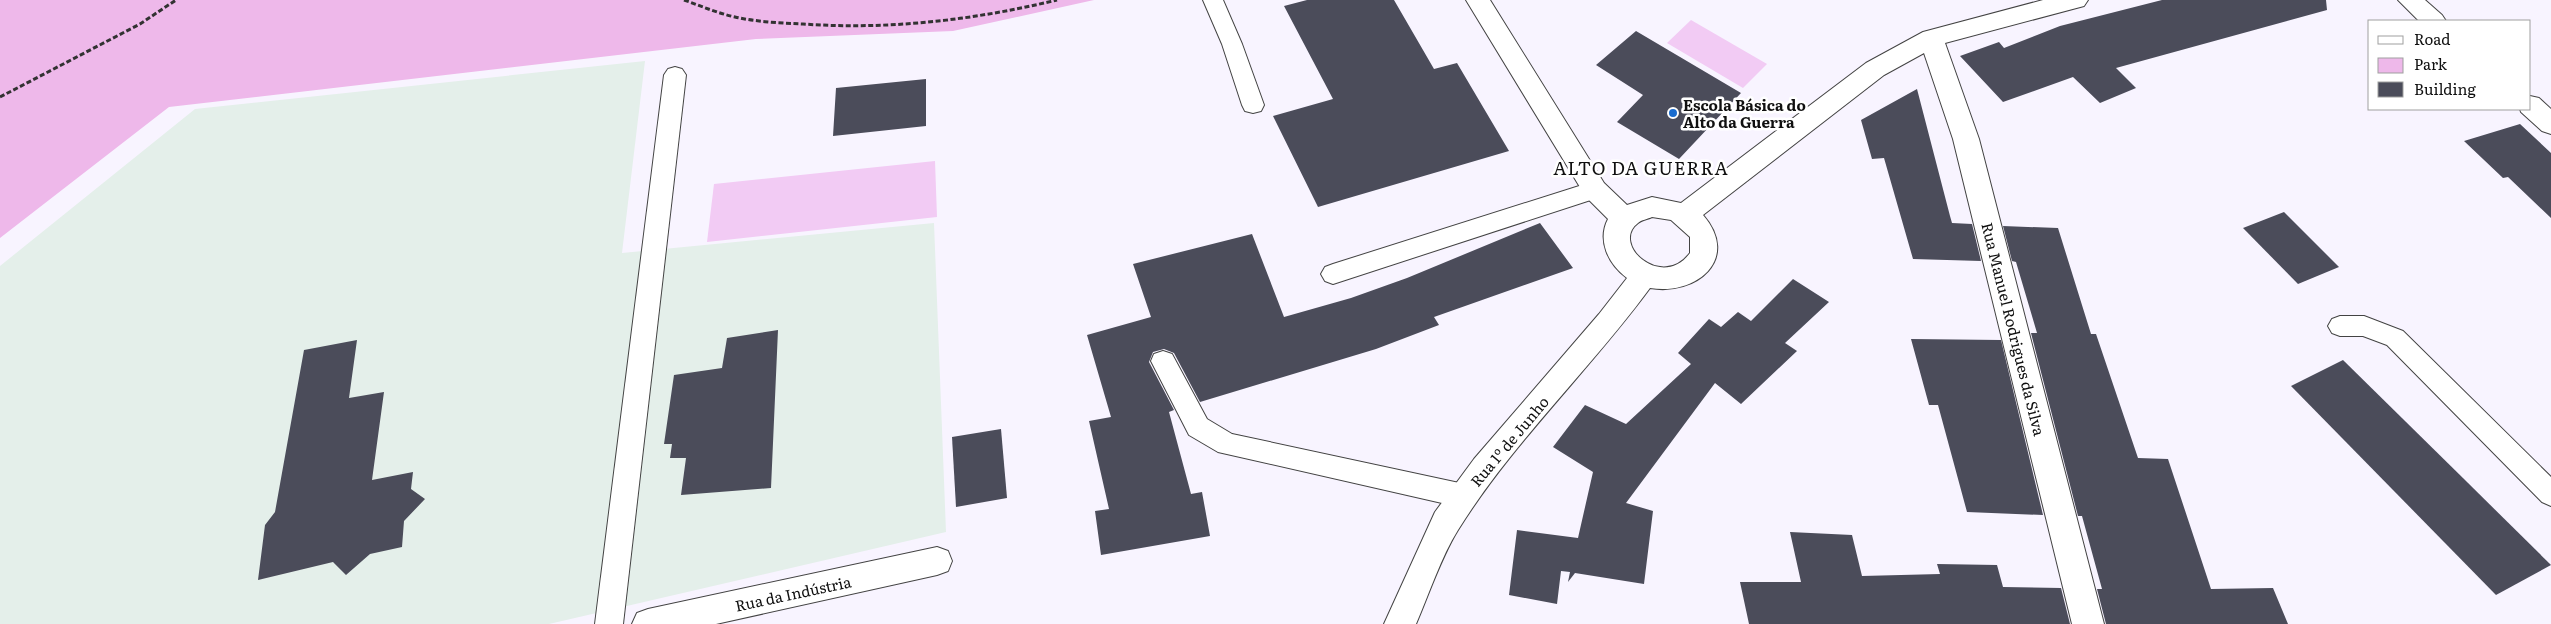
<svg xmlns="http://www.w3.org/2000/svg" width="2551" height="624" font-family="Literata,serif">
  <rect width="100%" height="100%" fill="#f8f4ff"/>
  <!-- industrial -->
  <polygon fill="#e4efea" points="645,61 622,253 934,223 946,532 549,624 0,624 0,266 195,109"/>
  <!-- green -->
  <polygon fill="#eeb8ea" points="0,0 1094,0 953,31 756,39 169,107 0,238"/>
  <!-- pitch -->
  <g fill="#f2cbf4">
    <polygon points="1691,20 1767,64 1743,88 1667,43"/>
    <polygon points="935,161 937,217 707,242 714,184"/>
  </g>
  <!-- building -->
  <g fill="#4b4c5a">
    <polygon points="1307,0 1394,0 1434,69 1457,63 1509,151 1318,207 1273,116 1333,99 1284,6"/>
    <polygon points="2162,0 2326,0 2327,10 2116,68 2136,88 2100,103 2073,77 2003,102 1960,56 1999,42 2004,48 2060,26"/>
    <polygon points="1636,31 1741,93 1679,159 1617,122 1643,95 1596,65"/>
    <polygon points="926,79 926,126 833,136 836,88"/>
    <polygon points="1917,89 1950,216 1952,223 1972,224 1981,261 1913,259 1884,158 1872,159 1861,120"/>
    <polygon points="2520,124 2551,153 2551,218 2508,177 2503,178 2464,141"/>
    <polygon points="2284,212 2339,267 2298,284 2243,228"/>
    <polygon points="1540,223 1573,268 1434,317 1439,325 1376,349 1200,402 1174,353 1164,349 1153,352 1149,362 1174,410 1169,412 1191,494 1202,492 1210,536 1101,555 1095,511 1109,509 1089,421 1111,417 1087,335 1151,317 1133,264 1252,234 1284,317 1351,298 1407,278"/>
    <polygon points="2003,226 2058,228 2091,334 2096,334 2138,458 2168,459 2211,589 2273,588 2288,624 2106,624 2097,589 2102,589 2082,516 2078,516 2031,333 2037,333 2016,262 2012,261"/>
    <polygon points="1793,279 1829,302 1785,343 1797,351 1741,404 1715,383 1626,503 1653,511 1644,584 1575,573 1568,582 1570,572 1561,571 1557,604 1509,595 1517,530 1578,538 1593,472 1553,447 1585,405 1626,424 1691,364 1678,353 1709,319 1721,327 1738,312 1751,321"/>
    <polygon points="778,330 771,488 681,495 686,458 670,458 672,444 664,444 674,375 722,368 727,338"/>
    <polygon points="1911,339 2001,340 2043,515 1967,512 1938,405 1929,405"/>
    <polygon points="357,340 349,398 384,392 372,480 413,472 411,489 425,499 404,521 402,547 370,554 346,575 333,562 258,580 265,525 275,512 304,350"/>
    <polygon points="2343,360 2465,480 2551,565 2496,595 2291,386"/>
    <polygon points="1001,429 1007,498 956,507 952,437"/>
    <polygon points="1790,532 1852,535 1862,576 1940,574 1937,564 1997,565 2003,587 2061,588 2070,624 1749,624 1740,582 1801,582"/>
  </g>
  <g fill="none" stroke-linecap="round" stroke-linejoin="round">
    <!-- lane casing -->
    <g stroke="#434343" stroke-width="2">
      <g id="lane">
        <polygon points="1203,0 1223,0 1242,44 1264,105 1261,111 1253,113 1245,111 1242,105 1222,44"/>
        <polygon points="675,67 682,69 686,75 623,624 595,624 664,75 668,69"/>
        <polygon points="1595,181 1603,184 1606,190 1603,196 1333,284 1325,281 1321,274 1325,267 1333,264"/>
        <polygon points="2340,316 2364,316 2403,331 2551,477 2551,506 2542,502 2387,345 2363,336 2340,336 2332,333 2328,326 2332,319"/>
        <polygon points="1163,351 1172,354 1207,419 1232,434 1464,484 1473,488 1477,496 1473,504 1464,508 1218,452 1189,435 1151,361 1154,354"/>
      </g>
    </g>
    <!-- street casing -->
    <g stroke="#434343" stroke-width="2">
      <g id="street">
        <path d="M1466,0H1490L1604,183L1627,205L1652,197L1681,203L1866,63L1923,32L2043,0H2088L2084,6L1945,43L1979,139L2104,624H2072L1953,139L1924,53L1884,75L1703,215C1741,259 1696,296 1650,288C1589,371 1512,443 1458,530C1441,557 1429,594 1416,624H1384L1435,512L1474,459L1599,314L1627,278C1608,264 1597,240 1608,219L1586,197ZM1652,217L1671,220L1690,237V253C1662,291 1610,244 1638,223C1641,220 1648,219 1652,217Z"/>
        <polygon points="2398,0 2425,0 2442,15 2446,21 2419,21"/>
        <polygon points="2530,96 2539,98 2551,109 2551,134 2542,131 2521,112 2520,109 2530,109"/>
        <polygon points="937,547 948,551 952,561 948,571 937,575 716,624 632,624 637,613 648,609"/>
      </g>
    </g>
    <!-- path -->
    <g stroke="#323232" stroke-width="3" stroke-dasharray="5 2.5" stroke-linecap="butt">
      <path d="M684,0C701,6 717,13 735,17C757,22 781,23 803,24C889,30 974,20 1057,0"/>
      <polyline points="0,97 140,24 176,0"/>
    </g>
    <!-- lane -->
    <use href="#lane" fill="#fff" fill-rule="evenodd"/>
    <!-- street -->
    <use href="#street" fill="#fff" fill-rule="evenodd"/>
  </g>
  <!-- markers -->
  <circle fill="#1a6ccf" stroke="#fff" stroke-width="2" cx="1673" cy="113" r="5"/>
  <g text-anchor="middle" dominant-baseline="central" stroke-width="5" stroke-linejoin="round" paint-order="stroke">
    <!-- poi labels -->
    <g font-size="15" font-weight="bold" fill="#101010" stroke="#fff" text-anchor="start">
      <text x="1683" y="104">Escola Básica do<tspan x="1683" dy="17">Alto da Guerra</tspan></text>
    </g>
    <!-- street labels -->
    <g font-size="15" fill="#101010" stroke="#fff">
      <text transform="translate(2014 329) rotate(76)">Rua Manuel Rodrigues da Silva</text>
      <text transform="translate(1509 441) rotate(-50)">Rua 1º de Junho</text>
      <text transform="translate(793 593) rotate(-12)">Rua da Indústria</text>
    </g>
    <!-- quarter labels -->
    <g font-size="18" letter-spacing="1" fill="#101010" stroke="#fff">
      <text x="1641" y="167">ALTO DA GUERRA</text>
    </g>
  </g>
  <!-- legend -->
  <rect x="2368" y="20" width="162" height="90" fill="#ffffff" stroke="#9f9f9f"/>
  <rect x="2378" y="36" width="25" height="8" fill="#ffffff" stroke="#9f9f9f"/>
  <text x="2414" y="45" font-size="15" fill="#101010">Road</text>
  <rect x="2378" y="58" width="25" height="15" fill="#eeb8ea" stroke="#9f9f9f"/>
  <text x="2414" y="70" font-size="15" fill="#101010">Park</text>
  <rect x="2378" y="82" width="25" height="15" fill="#4b4c5a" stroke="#9f9f9f"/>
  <text x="2414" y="95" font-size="15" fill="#101010">Building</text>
</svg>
